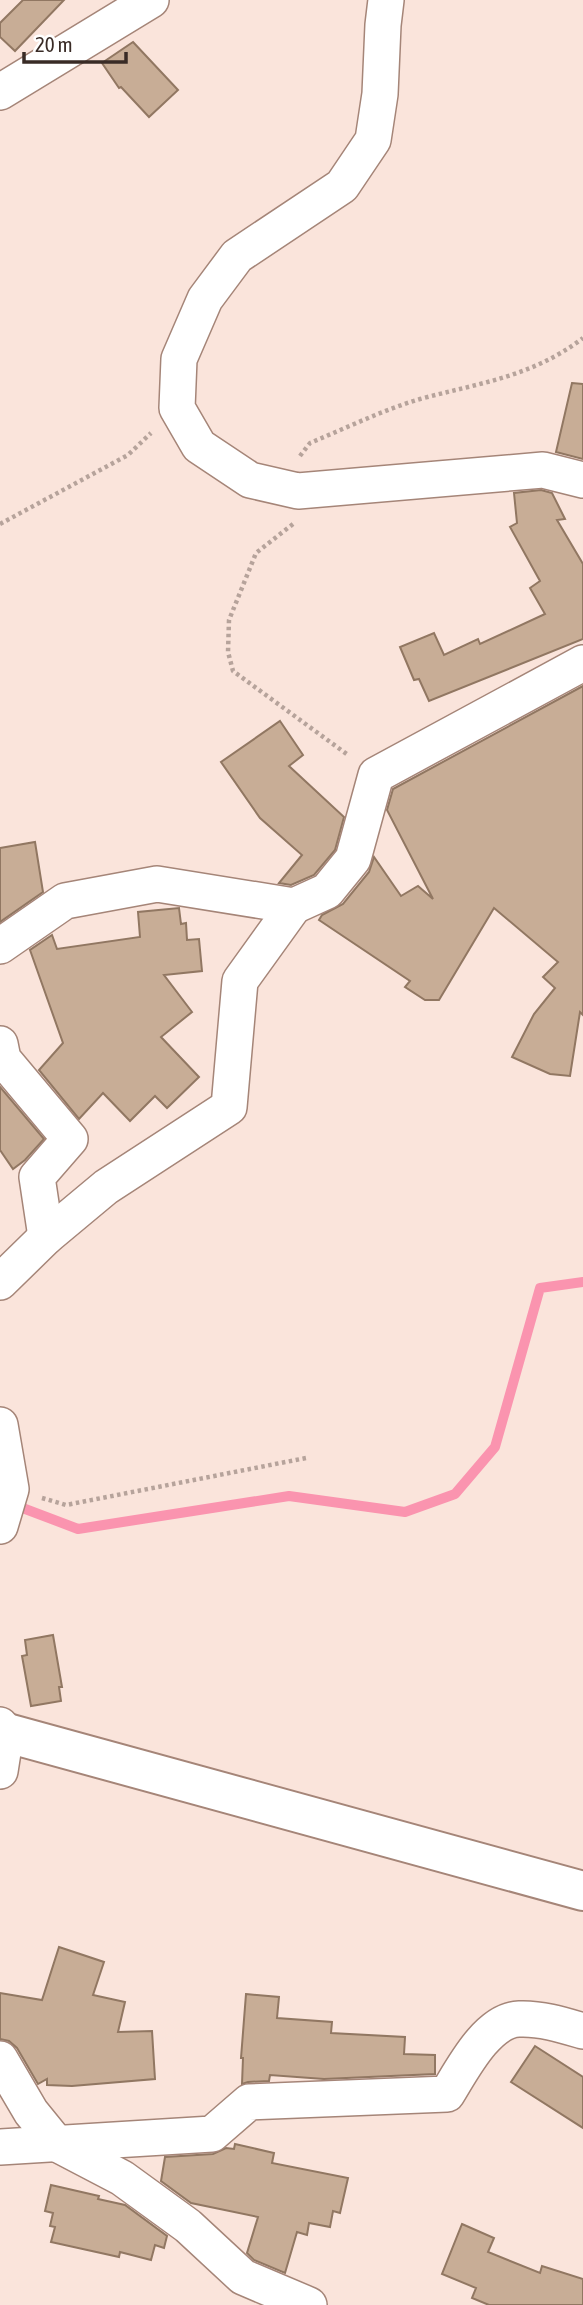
<svg xmlns="http://www.w3.org/2000/svg" width="583" height="2305" font-family="'Asap Condensed',sans-serif">
  <rect width="100%" height="100%" fill="#fae4db"/>
  <g fill="none" stroke-linecap="round" stroke-linejoin="round">
    <!-- stream -->
    <polyline stroke="#fa94af" stroke-width="10" points="12,1504 78,1529 289,1496 405,1512 455,1494 495,1447 540,1288 583,1282"/>
  </g>
  <!-- building -->
  <g fill="#c8ad96" stroke="#917762" stroke-width="2">
    <polygon points="23,0 64,0 15,51 0,37 0,23"/>
    <polygon points="133,42 178,90 149,117 121,87 119,88 102,63"/>
    <polygon points="572,383 583,384 583,459 556,452"/>
    <polygon points="541,490 552,493 565,519 557,520 583,564 583,639 429,701 419,679 414,680 400,647 434,633 444,655 478,639 480,644 545,614 530,588 540,581 510,527 517,523 514,493"/>
    <polygon points="583,686 583,1015 580,1012 570,1076 550,1074 512,1057 534,1014 555,988 543,977 558,962 494,908 439,1000 425,1000 405,987 410,981 319,920 322,915 343,904 369,872 374,857 401,896 418,886 433,899 387,810 393,789"/>
    <polygon points="280,721 303,755 289,766 344,817 335,850 314,875 291,885 279,883 302,855 260,818 221,762"/>
    <polygon points="35,842 43,892 0,922 0,848"/>
    <polygon points="179,908 181,924 186,923 187,940 199,939 202,971 164,975 192,1012 161,1037 199,1077 167,1108 155,1096 130,1121 103,1093 79,1119 39,1070 63,1043 30,950 52,935 57,949 140,937 138,912"/>
    <polygon points="0,1087 44,1139 25,1160 13,1169 0,1150"/>
    <polygon points="53,1635 62,1687 59,1687 61,1701 31,1706 22,1656 27,1655 25,1640"/>
    <polygon points="59,1947 104,1962 93,1995 125,2002 118,2032 152,2031 155,2079 72,2086 47,2085 47,2079 38,2084 17,2048 9,2041 0,2039 0,1993 42,2000"/>
    <polygon points="246,1994 279,1997 277,2018 332,2022 331,2033 405,2037 404,2054 435,2055 435,2074 324,2079 270,2075 269,2081 248,2082 242,2084 243,2058 241,2058"/>
    <polygon points="535,2046 583,2077 583,2128 511,2082"/>
    <polygon points="235,2144 274,2153 272,2163 348,2178 340,2213 333,2211 330,2227 309,2223 307,2235 297,2232 285,2273 254,2260 247,2253 258,2217 191,2203 161,2181 165,2157 213,2154 226,2148 234,2149"/>
    <polygon points="51,2185 99,2196 98,2199 125,2205 167,2236 164,2248 155,2245 151,2260 120,2252 119,2257 51,2242 55,2227 50,2226 53,2213 45,2211"/>
    <polygon points="462,2224 494,2238 488,2252 540,2273 542,2266 583,2279 583,2305 489,2305 472,2298 476,2288 442,2274"/>
  </g>
  <g fill="none" stroke-linecap="round" stroke-linejoin="round">
    <!-- street casing -->
    <g stroke="#a58578" stroke-width="38">
      <g id="street">
        <polyline points="386,0 383,25 380,94 373,140 342,186 237,256 205,299 179,359 177,408 199,446 250,480 298,491 543,470 583,480"/>
        <polyline points="0,92 151,0"/>
        <polyline points="0,946 65,901 157,884 294,906 327,891 353,859 376,775 583,663"/>
        <polyline points="0,1044 3,1059 70,1139 37,1177 46,1237"/>
        <polyline points="0,1282 46,1237 106,1187 229,1107 240,981 294,906"/>
        <polyline points="0,1425 11,1489 0,1526"/>
        <polyline points="0,1725 6,1733 0,1771"/>
        <polyline points="0,2059 31,2112 57,2144 122,2178 188,2226 243,2277 309,2305"/>
        <path d="M0,2147L212,2134L249,2102L447,2094C462,2070 487,2020 519,2019C541,2018 563,2025 583,2031"/>
      </g>
    </g>
    <!-- secondary casing -->
    <g stroke="#a58578" stroke-width="42">
      <polyline id="secondary" points="0,1731 583,1891"/>
    </g>
    <!-- path -->
    <g stroke="#b6a39b" stroke-width="4.5" stroke-dasharray="3.5 3.5" stroke-linecap="butt">
      <path d="M300,456L310,443C346,428 383,410 420,399C479,383 532,377 583,338"/>
      <polyline points="0,524 128,455 151,433"/>
      <polyline points="293,524 256,553 229,620 228,652 233,671 348,755"/>
      <polyline points="42,1498 66,1505 306,1458"/>
    </g>
    <!-- street -->
    <use href="#street" stroke="#fff" stroke-width="35"/>
    <!-- secondary -->
    <use href="#secondary" stroke="#fff" stroke-width="38"/>
  </g>
  <!-- scale -->
  <path d="M24 52v10h102v-10" fill="none" stroke="#392b26" stroke-width="3.5"/>
  <text x="35" y="52" font-size="21" fill="#392b26" stroke="#ffffff" stroke-width="5" paint-order="stroke">20 m</text>
</svg>
